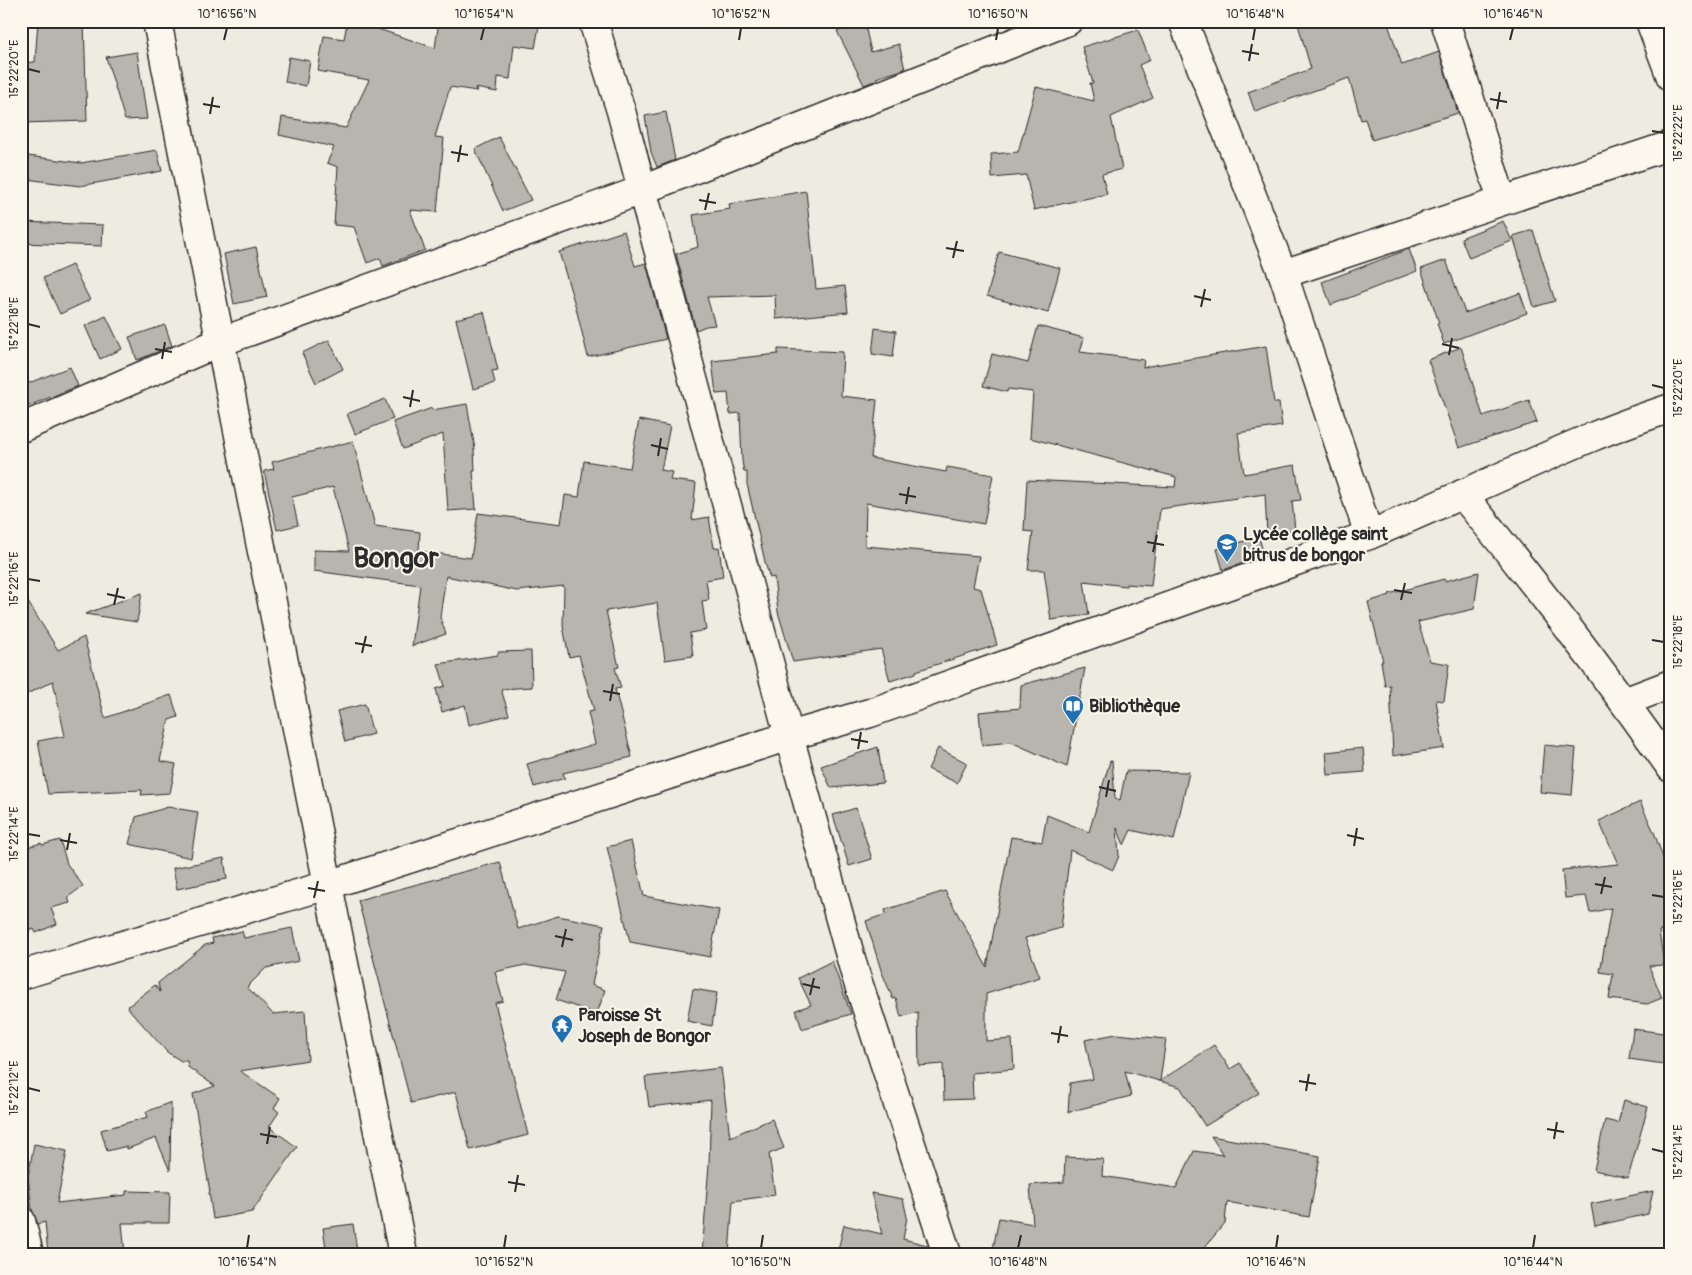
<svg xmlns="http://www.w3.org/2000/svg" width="1692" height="1275" font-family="Pangolin,sans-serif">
  <rect width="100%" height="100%" fill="#eeebe0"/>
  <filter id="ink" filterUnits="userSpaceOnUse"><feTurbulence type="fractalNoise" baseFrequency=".02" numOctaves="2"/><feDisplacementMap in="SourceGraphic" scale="10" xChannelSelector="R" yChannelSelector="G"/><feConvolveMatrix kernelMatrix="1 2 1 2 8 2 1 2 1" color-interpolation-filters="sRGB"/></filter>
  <g filter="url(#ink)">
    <!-- building -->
    <g fill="#b8b5ae" stroke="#2b2b2b">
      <polygon points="38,21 84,21 87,121 23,123 22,63 35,62"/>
      <polygon points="439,21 540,21 535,48 514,45 510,79 498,77 497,92 475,88 477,91 450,87 435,137 444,138 437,212 410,210 425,250 383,266 380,258 367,263 354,227 334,225 338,167 327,163 334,147 279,135 282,117 346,128 369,80 318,71 324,36 344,39 347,23 369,26 435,48"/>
      <polygon points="1297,21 1387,21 1402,65 1439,52 1458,113 1372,140 1365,119 1361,120 1349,78 1255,112 1248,92 1311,69"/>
      <polygon points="865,25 871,52 899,44 905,69 876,78 877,80 864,85 837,31"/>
      <polygon points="1138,30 1150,60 1139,65 1153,98 1111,117 1122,169 1102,174 1107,194 1034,210 1026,175 992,178 991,154 1018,152 1036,87 1094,101 1090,83 1093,83 1082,47"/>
      <polygon points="137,52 147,119 125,120 106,57"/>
      <polygon points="289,57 310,61 306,86 285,82"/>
      <polygon points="666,112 675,160 657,167 651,152 645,116"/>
      <polygon points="499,137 531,200 503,211 475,149"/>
      <polygon points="157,150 162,171 80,186 26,179 28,156 81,163"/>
      <polygon points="806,191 816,289 845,286 848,312 776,319 775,295 707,297 715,325 706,326 696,330 676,254 698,247 693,215 730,209 729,204"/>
      <polygon points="1503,221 1512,241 1469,258 1461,238"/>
      <polygon points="21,222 103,225 102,246 21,243"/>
      <polygon points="1533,230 1555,301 1534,307 1513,236"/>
      <polygon points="624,231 635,266 646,263 666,339 588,357 576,308 559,252"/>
      <polygon points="256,247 267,297 234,304 224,254"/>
      <polygon points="1409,249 1417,271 1331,305 1322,282"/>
      <polygon points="999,252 1060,268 1048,313 987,296"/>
      <polygon points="1446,260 1465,313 1520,293 1527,313 1444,344 1437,323 1439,323 1421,269"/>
      <polygon points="72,265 90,300 60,314 43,278"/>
      <polygon points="484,312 498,370 492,371 495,383 473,389 456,319"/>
      <polygon points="106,316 122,349 100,359 85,326"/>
      <polygon points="165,325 172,346 137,360 129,337"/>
      <polygon points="1038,326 1084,338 1080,352 1144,360 1143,367 1266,346 1274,403 1279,403 1282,426 1238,433 1244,474 1295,465 1301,500 1292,501 1295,530 1267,533 1265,494 1160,509 1151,586 1126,584 1126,586 1084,581 1089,615 1051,620 1044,570 1028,570 1033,532 1024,531 1027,480 1175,487 1176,477 1030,438 1033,392 1008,389 1007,392 983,386 992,354 1028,363"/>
      <polygon points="875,328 896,331 893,357 872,354"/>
      <polygon points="329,340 343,369 316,383 302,353"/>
      <polygon points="1461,347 1483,416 1529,400 1537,422 1459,448 1428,360"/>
      <polygon points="778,349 843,352 841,396 877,400 871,458 946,472 947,467 993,475 984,524 866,503 865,546 979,556 973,587 981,589 997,645 916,671 916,673 890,681 881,649 793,662 778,612 774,577 770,578 766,566 747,484 747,472 744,472 742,461 740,413 730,414 728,393 716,394 712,361 778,354"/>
      <polygon points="70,367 78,386 21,409 21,386"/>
      <polygon points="385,399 393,419 355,434 347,414"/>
      <polygon points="467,404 475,449 474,449 475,471 473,471 476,509 448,511 443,434 403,449 393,422 432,408 432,410"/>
      <polygon points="639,420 670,426 661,470 672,472 670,480 696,483 692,520 709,517 714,548 719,547 723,577 706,580 709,600 702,601 706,630 690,633 693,656 665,660 657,603 606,611 619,667 615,668 621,688 615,689 632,757 563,773 565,778 534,787 527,764 595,744 588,712 594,711 579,655 569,657 563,626 564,586 517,591 446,576 440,617 446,634 412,646 420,585 314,571 314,550 349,551 333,487 292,497 298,525 277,530 264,471 274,469 272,462 353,441 375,526 420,532 419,551 471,558 478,513 561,524 565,495 579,497 584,461 630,468"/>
      <polygon points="1259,537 1264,556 1223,570 1217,549"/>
      <polygon points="1479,572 1474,609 1418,622 1430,661 1449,664 1444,701 1436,700 1444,748 1393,756 1390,685 1385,686 1381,661 1383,661 1368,602 1390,595 1389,594 1444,579 1445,581"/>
      <polygon points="21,591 58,650 84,637 105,718 171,695 178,717 169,720 160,761 176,764 170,793 141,795 142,790 48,794 38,741 65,736 53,681 21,697"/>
      <polygon points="142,593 137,622 85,614"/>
      <polygon points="531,651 532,687 501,689 509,715 469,725 465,705 442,712 436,689 445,686 438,664 498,655 498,652"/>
      <polygon points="1085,668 1067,767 1011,742 982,745 979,712 1020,708 1021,685"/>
      <polygon points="365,704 373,734 345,742 337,711"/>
      <polygon points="1544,745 1576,748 1572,795 1540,792"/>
      <polygon points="878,747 883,783 831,788 821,766"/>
      <polygon points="938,748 967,763 957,783 928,769"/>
      <polygon points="1363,748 1365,772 1328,775 1326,752"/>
      <polygon points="1110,761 1112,761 1115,798 1120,800 1126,771 1189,772 1174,840 1131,830 1124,845 1117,828 1119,856 1113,870 1070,850 1061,928 1025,938 1040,977 986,994 986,1041 1012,1039 1014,1069 972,1073 973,1099 944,1100 943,1064 919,1066 918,1012 901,1017 896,998 893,999 881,970 866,921 886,914 885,910 945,891 987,967 1011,837 1042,842 1047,815 1089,832"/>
      <polygon points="1640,802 1654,832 1671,881 1671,929 1659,931 1664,965 1649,966 1662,998 1647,1004 1609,999 1613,974 1600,972 1611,908 1590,913 1586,896 1565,898 1562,870 1618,864 1599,821"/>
      <polygon points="168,807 198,812 191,858 129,844 136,817"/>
      <polygon points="856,808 872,859 849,866 833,815"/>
      <polygon points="60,840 67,864 83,886 68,897 70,903 51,908 57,924 36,933 34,929 21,934 21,849 41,843 42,845"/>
      <polygon points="631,841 644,896 719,910 710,957 630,942 607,847"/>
      <polygon points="224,858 227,879 177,889 173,868"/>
      <polygon points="500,862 518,929 558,916 604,925 592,985 605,990 597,1014 556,1000 565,972 525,965 495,972 503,1001 495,1003 528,1135 470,1150 456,1092 411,1103 358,900"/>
      <polygon points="292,928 299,961 266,968 247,987 273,1014 305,1011 308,1060 240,1071 280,1098 274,1108 279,1112 269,1127 297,1147 252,1212 213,1219 209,1192 210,1192 193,1094 215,1086 188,1067 187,1061 181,1061 167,1052 127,1007 155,985 160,992 158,983 205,945 213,943 212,938 242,931 244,938"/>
      <polygon points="832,961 851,1014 802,1029 796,1010 811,1005 798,978"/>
      <polygon points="693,989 717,993 712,1026 687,1021"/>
      <polygon points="1633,1029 1671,1034 1671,1065 1629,1059"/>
      <polygon points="1116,1034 1166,1039 1160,1081 1214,1045 1230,1069 1240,1063 1259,1093 1205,1126 1180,1087 1125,1071 1131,1096 1068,1112 1070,1083 1093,1079 1085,1040"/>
      <polygon points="721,1068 730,1137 772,1119 784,1148 769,1154 775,1195 733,1201 729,1254 702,1254 709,1164 711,1100 649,1107 645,1077"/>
      <polygon points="1624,1100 1648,1107 1628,1178 1594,1170 1605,1120 1618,1123"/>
      <polygon points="171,1102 170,1171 156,1138 127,1149 127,1146 107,1151 101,1130 148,1117 146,1112"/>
      <polygon points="1211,1136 1320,1156 1309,1217 1227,1202 1225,1223 1199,1254 992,1254 999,1218 1033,1224 1030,1185 1064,1182 1065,1157 1103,1159 1102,1176 1176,1188 1194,1151 1223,1155"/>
      <polygon points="34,1144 67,1151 57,1203 126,1195 126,1191 170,1192 169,1223 122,1223 125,1254 48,1254 45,1222 38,1224 32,1210 28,1177"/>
      <polygon points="1653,1191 1648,1214 1595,1226 1591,1204"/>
      <polygon points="871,1193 903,1199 907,1217 903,1239 927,1245 926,1254 855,1254 838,1250 844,1225 882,1234"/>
      <polygon points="353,1224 357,1251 327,1254 323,1228"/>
    </g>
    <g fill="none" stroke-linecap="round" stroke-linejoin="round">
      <!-- street casing -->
      <g stroke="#2b2b2b" stroke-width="31">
        <g id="street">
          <polyline points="157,21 328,885 403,1254"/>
          <polyline points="593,21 621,111 789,736 855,973 947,1254"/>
          <polyline points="1183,21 1283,274 1369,535"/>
          <polyline points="1445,21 1502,200"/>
          <polyline points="1650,21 1671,77"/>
          <polyline points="1283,274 1671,145"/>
          <polyline points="21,428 220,342 642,190 1068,21"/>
          <path d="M1462,494C1535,583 1605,674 1671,768"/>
          <polyline points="1624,702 1671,684"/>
          <polyline points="21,1221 29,1254"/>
        </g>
      </g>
      <!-- secondary casing -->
      <g stroke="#2b2b2b" stroke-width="31">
        <path id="secondary" d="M21,975L328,885L789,736L870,713L1369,535C1444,504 1517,468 1592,437C1618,426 1644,417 1671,408"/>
      </g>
      <!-- street -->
      <use href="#street" stroke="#fbf7ec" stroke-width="28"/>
      <!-- secondary -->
      <use href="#secondary" stroke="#fbf7ec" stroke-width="28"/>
    </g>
  </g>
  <!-- ticks -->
  <path fill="none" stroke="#2b2b2b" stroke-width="2" d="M224,40L227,28M481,40L484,28M739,40L741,28M996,40L998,28M1253,40L1255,28M1510,40L1513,28M1242,51L1259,54M1249,61L1252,44M28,69L40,72M1490,99L1507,102M203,104L220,107M1497,109L1500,92M210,114L213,97M1652,131L1664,133M451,152L468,155M458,162L461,145M699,200L716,203M705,210L709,193M946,248L964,251M953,258L957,241M1194,296L1211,300M1201,307L1205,289M28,324L40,327M1442,344L1459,348M155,349L172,352M1449,355L1452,338M162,359L165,342M1652,385L1664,388M403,397L420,401M410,407L413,390M651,445L668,449M658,456L661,438M899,494L916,497M906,504L909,487M1147,542L1164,545M1153,552L1157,535M28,579L40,581M1394,590L1412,593M107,594L125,598M1401,600L1405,583M114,605L118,588M1652,640L1664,642M355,643L372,646M362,653L366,636M603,691L620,694M610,701L613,684M851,739L868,742M858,749L861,732M1099,787L1116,791M1106,797L1109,780M28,834L40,836M1347,835L1364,839M60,840L77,843M1354,846L1357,828M67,850L70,833M1595,884L1612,887M308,888L325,891M1601,894L1605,877M1652,895L1664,897M314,898L318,881M555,936L573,940M562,947L566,929M803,984L820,988M810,995L814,978M1051,1033L1068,1036M1058,1043L1061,1026M1299,1081L1316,1084M28,1088L40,1091M1306,1091L1309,1074M1547,1129L1564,1132M260,1134L277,1137M1554,1139L1557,1122M267,1144L270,1127M1652,1149L1664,1152M508,1182L525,1185M515,1192L518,1175M247,1248L249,1235M504,1248L506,1235M761,1248L763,1235M1018,1248L1021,1235M1276,1248L1278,1235M1533,1248L1535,1235"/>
  <!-- icons -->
  <defs>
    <g id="school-pin" transform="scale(1.125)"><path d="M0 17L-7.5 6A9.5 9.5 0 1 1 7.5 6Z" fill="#1f6fb2" stroke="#fbf7ec"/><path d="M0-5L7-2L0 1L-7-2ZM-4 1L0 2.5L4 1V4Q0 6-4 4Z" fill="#fff"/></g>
    <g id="library-pin" transform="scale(1.125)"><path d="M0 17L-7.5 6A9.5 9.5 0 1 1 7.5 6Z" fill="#1f6fb2" stroke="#fbf7ec"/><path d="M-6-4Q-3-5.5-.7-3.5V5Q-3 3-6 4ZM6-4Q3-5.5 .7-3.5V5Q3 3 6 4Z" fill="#fff"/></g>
    <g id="temple-pin" transform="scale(1.125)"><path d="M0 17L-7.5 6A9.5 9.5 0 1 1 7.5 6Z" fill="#1f6fb2" stroke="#fbf7ec"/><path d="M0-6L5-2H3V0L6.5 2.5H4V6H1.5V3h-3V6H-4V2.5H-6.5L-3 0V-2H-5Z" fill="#fff"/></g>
  </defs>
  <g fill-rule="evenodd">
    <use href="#school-pin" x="1227" y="544"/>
    <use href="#library-pin" x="1073" y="706"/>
    <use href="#temple-pin" x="562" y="1025"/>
  </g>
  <g text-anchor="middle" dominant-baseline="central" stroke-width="4" stroke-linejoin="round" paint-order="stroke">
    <!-- poi labels -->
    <g font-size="18" font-weight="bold" fill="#2b2b2b" stroke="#fbf7ec" text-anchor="start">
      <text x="1243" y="534">Lycée collège saint<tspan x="1243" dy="21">bitrus de bongor</tspan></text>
      <text x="1089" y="706">Bibliothèque</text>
      <text x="578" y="1015">Paroisse St<tspan x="578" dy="21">Joseph de Bongor</tspan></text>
    </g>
    <!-- town labels -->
    <g font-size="28" font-weight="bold" fill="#2b2b2b" stroke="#fbf7ec">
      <text x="396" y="558">Bongor</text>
    </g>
  </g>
  <!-- margin -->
  <rect width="1692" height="1275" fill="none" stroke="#fbf7ec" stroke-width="55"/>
  <rect x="28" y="28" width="1636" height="1220" fill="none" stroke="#2b2b2b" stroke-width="2"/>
  <g font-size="12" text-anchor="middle" fill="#2b2b2b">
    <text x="227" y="18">10°16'56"N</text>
    <text x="484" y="18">10°16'54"N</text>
    <text x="741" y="18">10°16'52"N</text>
    <text x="998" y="18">10°16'50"N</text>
    <text x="1255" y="18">10°16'48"N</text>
    <text x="1513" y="18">10°16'46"N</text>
    <text transform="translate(14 69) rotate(-90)" y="4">15°22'20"E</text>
    <text transform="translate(1678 133) rotate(-90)" y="4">15°22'22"E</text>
    <text transform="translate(14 324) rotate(-90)" y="4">15°22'18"E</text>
    <text transform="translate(1678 388) rotate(-90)" y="4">15°22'20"E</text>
    <text transform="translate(14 579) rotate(-90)" y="4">15°22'16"E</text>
    <text transform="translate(1678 642) rotate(-90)" y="4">15°22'18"E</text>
    <text transform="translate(14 834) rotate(-90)" y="4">15°22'14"E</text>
    <text transform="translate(1678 897) rotate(-90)" y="4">15°22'16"E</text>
    <text transform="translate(14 1088) rotate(-90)" y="4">15°22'12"E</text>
    <text transform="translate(1678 1152) rotate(-90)" y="4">15°22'14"E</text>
    <text x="247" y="1266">10°16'54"N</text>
    <text x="504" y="1266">10°16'52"N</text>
    <text x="761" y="1266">10°16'50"N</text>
    <text x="1018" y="1266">10°16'48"N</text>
    <text x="1276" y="1266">10°16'46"N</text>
    <text x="1533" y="1266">10°16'44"N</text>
  </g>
</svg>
